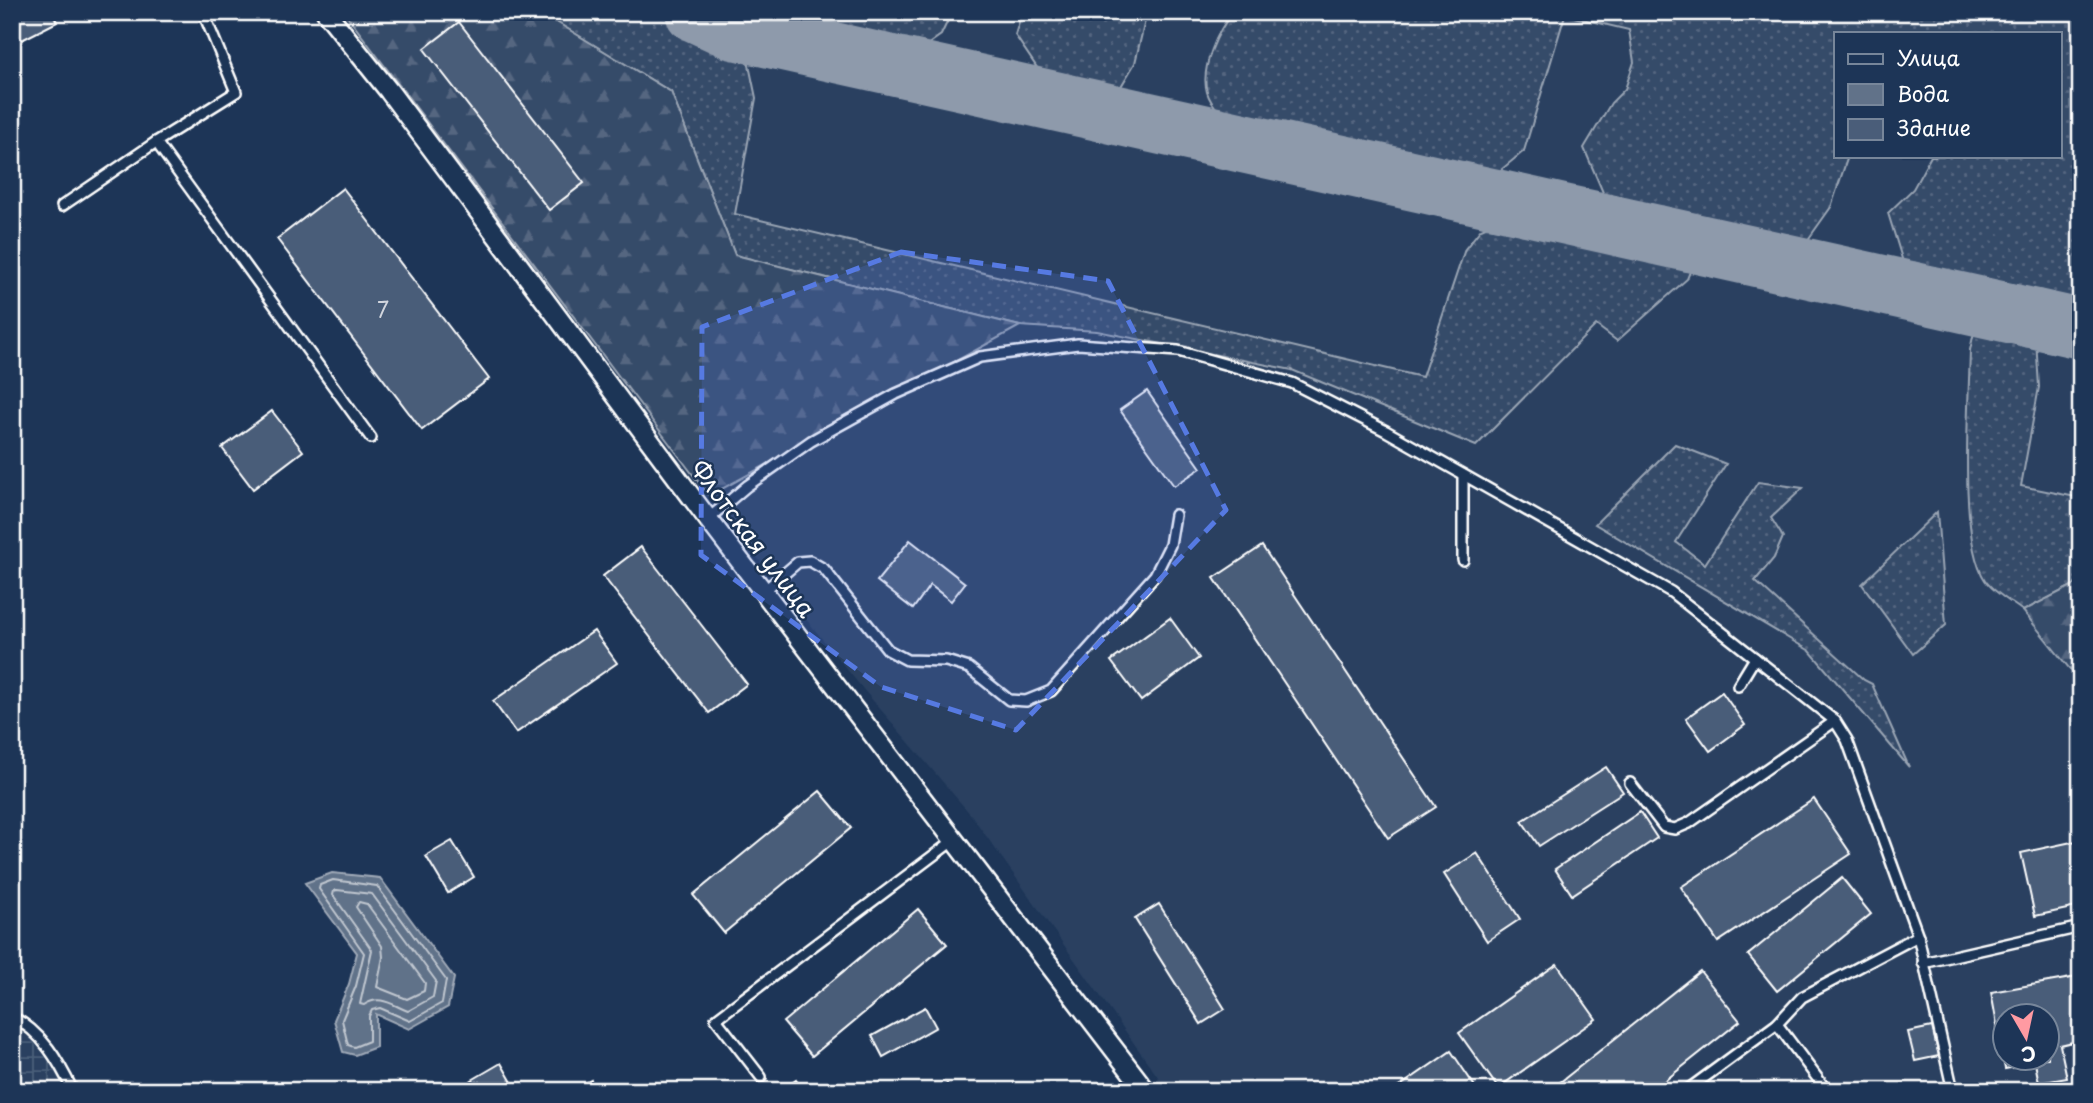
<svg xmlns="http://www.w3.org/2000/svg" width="2093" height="1103" font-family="'Playpen Sans',sans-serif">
  <defs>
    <pattern id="industrial-grid" width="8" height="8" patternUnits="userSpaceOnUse" patternTransform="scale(1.75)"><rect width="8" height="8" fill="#2a4161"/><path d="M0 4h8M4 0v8" fill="none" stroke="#4a5e79"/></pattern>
    <pattern id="grass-dots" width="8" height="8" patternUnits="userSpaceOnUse" patternTransform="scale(1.75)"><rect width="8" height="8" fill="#364b69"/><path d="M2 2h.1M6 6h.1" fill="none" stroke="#546680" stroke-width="1.8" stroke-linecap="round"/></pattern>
    <pattern id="forest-firs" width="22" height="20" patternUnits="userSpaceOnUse" patternTransform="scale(1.75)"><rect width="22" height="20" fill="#364b69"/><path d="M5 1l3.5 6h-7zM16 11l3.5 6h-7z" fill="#546680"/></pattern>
  </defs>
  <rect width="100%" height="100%" fill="#1d3557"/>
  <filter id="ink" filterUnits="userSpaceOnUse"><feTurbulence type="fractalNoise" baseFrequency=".0143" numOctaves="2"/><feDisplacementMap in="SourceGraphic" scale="14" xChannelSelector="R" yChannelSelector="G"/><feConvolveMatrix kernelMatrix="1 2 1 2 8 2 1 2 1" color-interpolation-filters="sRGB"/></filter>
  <g filter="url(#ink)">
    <!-- built -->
    <path fill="#2a4161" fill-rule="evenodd" d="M344,12H2081V1091H1168L972,816L863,689L775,581ZM1836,33H2060V156H1836ZM2006,1016H2048V1058H2006Z"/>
    <!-- industrial -->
    <polygon fill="url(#industrial-grid)" points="12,1015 20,1025 72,1091 12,1091"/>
    <!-- grass -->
    <g fill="url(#grass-dots)" stroke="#9aa5b4" stroke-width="2">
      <polygon points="539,12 660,12 667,18 733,47 735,57 748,60 756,98 735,214 1422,377 1465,249 1481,229 1502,220 1685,260 1691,269 1687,279 1617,341 1596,325 1476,446 1292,370 1097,331 1020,326 735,255 671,92"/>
      <polygon points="782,12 952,12 941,35 927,45"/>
      <polygon points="1022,12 1147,12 1135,63 1120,88 1038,69 1015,35"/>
      <path d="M1233,12H2081V303L1903,262L1888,213L1913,189L1931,156H2060V33H1836V156H1848L1831,207L1807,241L1604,195L1584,148L1611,103L1625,89L1634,62L1629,30L1565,15L1524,151L1496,174L1219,111C1214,106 1209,99 1207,92C1200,68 1218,30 1233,12Z"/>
      <path d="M1992,328L2036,339L2039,387L2021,486L2081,498V576L2074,585L2023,611C2011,602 1993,592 1985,580C1958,539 1969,403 1970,350L1974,332Z"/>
      <polygon points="1675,444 1726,464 1676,542 1705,564 1758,482 1803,488 1771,518 1783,537 1774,558 1755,581 1864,680 1872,684 1909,767 1810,651 1595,524"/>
      <polygon points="1937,512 1946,625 1913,654 1862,584"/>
    </g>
    <!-- forest -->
    <g fill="url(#forest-firs)" stroke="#9aa5b4" stroke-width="2">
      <polygon points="344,12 540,12 671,92 735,255 1020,326 709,496"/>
      <polygon points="2081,576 2081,683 2023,611 2074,585"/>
    </g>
    <!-- water -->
    <polygon fill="#617289" stroke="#a0aab8" stroke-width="2" points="332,873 380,878 454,978 448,1007 409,1029 376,1014 376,1047 355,1055 343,1052 334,1020 349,984 357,953 305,883"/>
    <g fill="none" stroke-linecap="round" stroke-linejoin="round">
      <!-- shore -->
      <g stroke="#c0c7d0" stroke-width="2">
        <polygon points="333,880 377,886 446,980 442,1003 410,1021 380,1008 372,1010 369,1016 369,1041 354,1047 348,1045 342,1020 356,986 364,953 319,889 320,885"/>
        <path d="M337,890L372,894L436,981L433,997L408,1011C392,1005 380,994 364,1005L360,1004L372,950L333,895L334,891Z"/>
        <polygon points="359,902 367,904 425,983 424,991 407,999 377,987 383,957 382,946 356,907"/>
      </g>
      <!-- taxiway -->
      <polyline stroke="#8e9aab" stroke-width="60" points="695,12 734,30 2081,329"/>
    </g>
    <!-- building -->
    <g fill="#4a5d79" stroke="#fff" stroke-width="2" fill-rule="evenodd">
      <polygon points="12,12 52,12 57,22 12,45"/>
      <polygon points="459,22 584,183 549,210 424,49"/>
      <polygon points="343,188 489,379 422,430 277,239"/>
      <polygon points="1147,391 1201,468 1174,486 1120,410"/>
      <polygon points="272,411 303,451 253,489 222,448"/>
      <polygon points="910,540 965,583 951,601 930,585 913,609 877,581"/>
      <polygon points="1262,546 1436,807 1388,838 1214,578"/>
      <polygon points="641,547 747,684 709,713 603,576"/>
      <polygon points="1170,618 1199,658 1141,701 1111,661"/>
      <polygon points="594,631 617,663 516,733 493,701"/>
      <polygon points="1722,692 1745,725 1710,751 1686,718"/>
      <polygon points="1606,767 1623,792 1539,846 1522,821"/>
      <polygon points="820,791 851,828 724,933 693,895"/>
      <polygon points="1814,799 1851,854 1718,942 1681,887"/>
      <polygon points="1640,812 1657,838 1572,895 1555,869"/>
      <polygon points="2081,840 2081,906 2035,916 2021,853"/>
      <polygon points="452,841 474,877 448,893 426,856"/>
      <polygon points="1477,853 1520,919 1487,941 1444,874"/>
      <polygon points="1842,878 1871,914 1777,991 1748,955"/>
      <polygon points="1159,904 1225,1009 1201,1024 1135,919"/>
      <polygon points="918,909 947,944 812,1056 783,1022"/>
      <polygon points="1557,964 1596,1019 1498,1088 1459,1033"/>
      <polygon points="1700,971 1740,1021 1652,1091 1549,1091"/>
      <path d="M2077,977L2081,998V1040L2060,1045L2067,1078L2039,1083L2035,1063L2005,1069L1991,992ZM2006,1016H2048V1058H2006Z"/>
      <polygon points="925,1007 936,1027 883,1057 872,1036"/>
      <polygon points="1932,1027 1939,1056 1915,1061 1908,1032"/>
      <polygon points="1451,1051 1478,1091 1393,1091"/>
      <polygon points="501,1063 517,1091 469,1091 465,1084"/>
      <polygon points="591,1080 597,1091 572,1091"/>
      <polygon points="796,1080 804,1091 781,1091"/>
      <polygon points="947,1084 951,1091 936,1091"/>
    </g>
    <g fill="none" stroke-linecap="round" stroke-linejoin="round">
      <!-- lane casing -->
      <g stroke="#fff" stroke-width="14">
        <g id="lane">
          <polyline points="156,142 371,438"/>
          <polyline points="62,206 156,142 236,92 203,12"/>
          <polyline points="708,519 747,486 811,441 896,394 980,357 1078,344 1178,351 1292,383 1386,431 1671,592 1835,721 1847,740 1918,936 1953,1091"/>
          <polyline points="1463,560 1463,475"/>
          <polyline points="764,591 798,562 810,561 824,569 888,650 907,660 946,661 969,668 1009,700 1026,701 1051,691 1155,575 1170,545 1175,515"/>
          <polyline points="1738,686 1755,658"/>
          <polyline points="1630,783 1664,827 1675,829 1689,823 1835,721"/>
          <polyline points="1923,963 2081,927"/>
          <path d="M12,1017C42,1031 59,1062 73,1091"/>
          <polyline points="1777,1024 1827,1091"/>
          <polyline points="761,1077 716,1019 954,840"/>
          <polyline points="1686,1091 1777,1024 1802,997 1918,936"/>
        </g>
      </g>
      <!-- street casing -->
      <g stroke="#fff" stroke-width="23">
        <polyline id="street" points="326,12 389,91 708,519 1146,1091"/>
      </g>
      <!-- lane -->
      <use href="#lane" stroke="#1d3557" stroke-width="9"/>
      <!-- street -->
      <use href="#street" stroke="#1d3557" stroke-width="18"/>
    </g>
  </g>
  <!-- marked area -->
  <path fill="#567ae2" fill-opacity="0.2" stroke="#567ae2" stroke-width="5" stroke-dasharray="14 9" stroke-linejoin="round" d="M901,252L1108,281L1226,510L1016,730L881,687L701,555L702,327Z"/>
  <g text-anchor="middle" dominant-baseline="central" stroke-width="5" stroke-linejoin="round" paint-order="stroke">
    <!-- number labels -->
    <g font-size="21" fill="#d2d6de">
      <text x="383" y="309">7</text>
    </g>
    <!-- street labels -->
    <g font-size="24" fill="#fff" stroke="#1d3557">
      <text transform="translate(754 538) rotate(53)">Флотская улица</text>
    </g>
  </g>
  <!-- margin -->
  <rect width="2093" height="1103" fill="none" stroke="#1d3557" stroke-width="42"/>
  <rect x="21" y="21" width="2051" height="1061" fill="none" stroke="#fff" stroke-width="2.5" filter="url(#ink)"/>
  <!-- legend -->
  <rect x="1834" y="32" width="228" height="126" fill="#1d3557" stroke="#77869a" stroke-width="2"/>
  <rect x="1848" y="54" width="35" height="10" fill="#1d3557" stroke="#77869a" stroke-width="2"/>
  <text x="1897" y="66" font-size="21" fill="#ffffff">Улица</text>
  <rect x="1848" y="84" width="35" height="21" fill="#617289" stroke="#77869a" stroke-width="2"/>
  <text x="1897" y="102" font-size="21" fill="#ffffff">Вода</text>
  <rect x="1848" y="119" width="35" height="21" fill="#4a5d79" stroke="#77869a" stroke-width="2"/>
  <text x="1897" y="136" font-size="21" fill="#ffffff">Здание</text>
  <!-- north arrow -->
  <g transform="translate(2026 1037) rotate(171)"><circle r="33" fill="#1d3557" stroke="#77869a" stroke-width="2"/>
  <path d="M0-5L12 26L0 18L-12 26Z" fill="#ff9aa2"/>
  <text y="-10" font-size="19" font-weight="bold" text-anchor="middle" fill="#ffffff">С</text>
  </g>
</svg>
